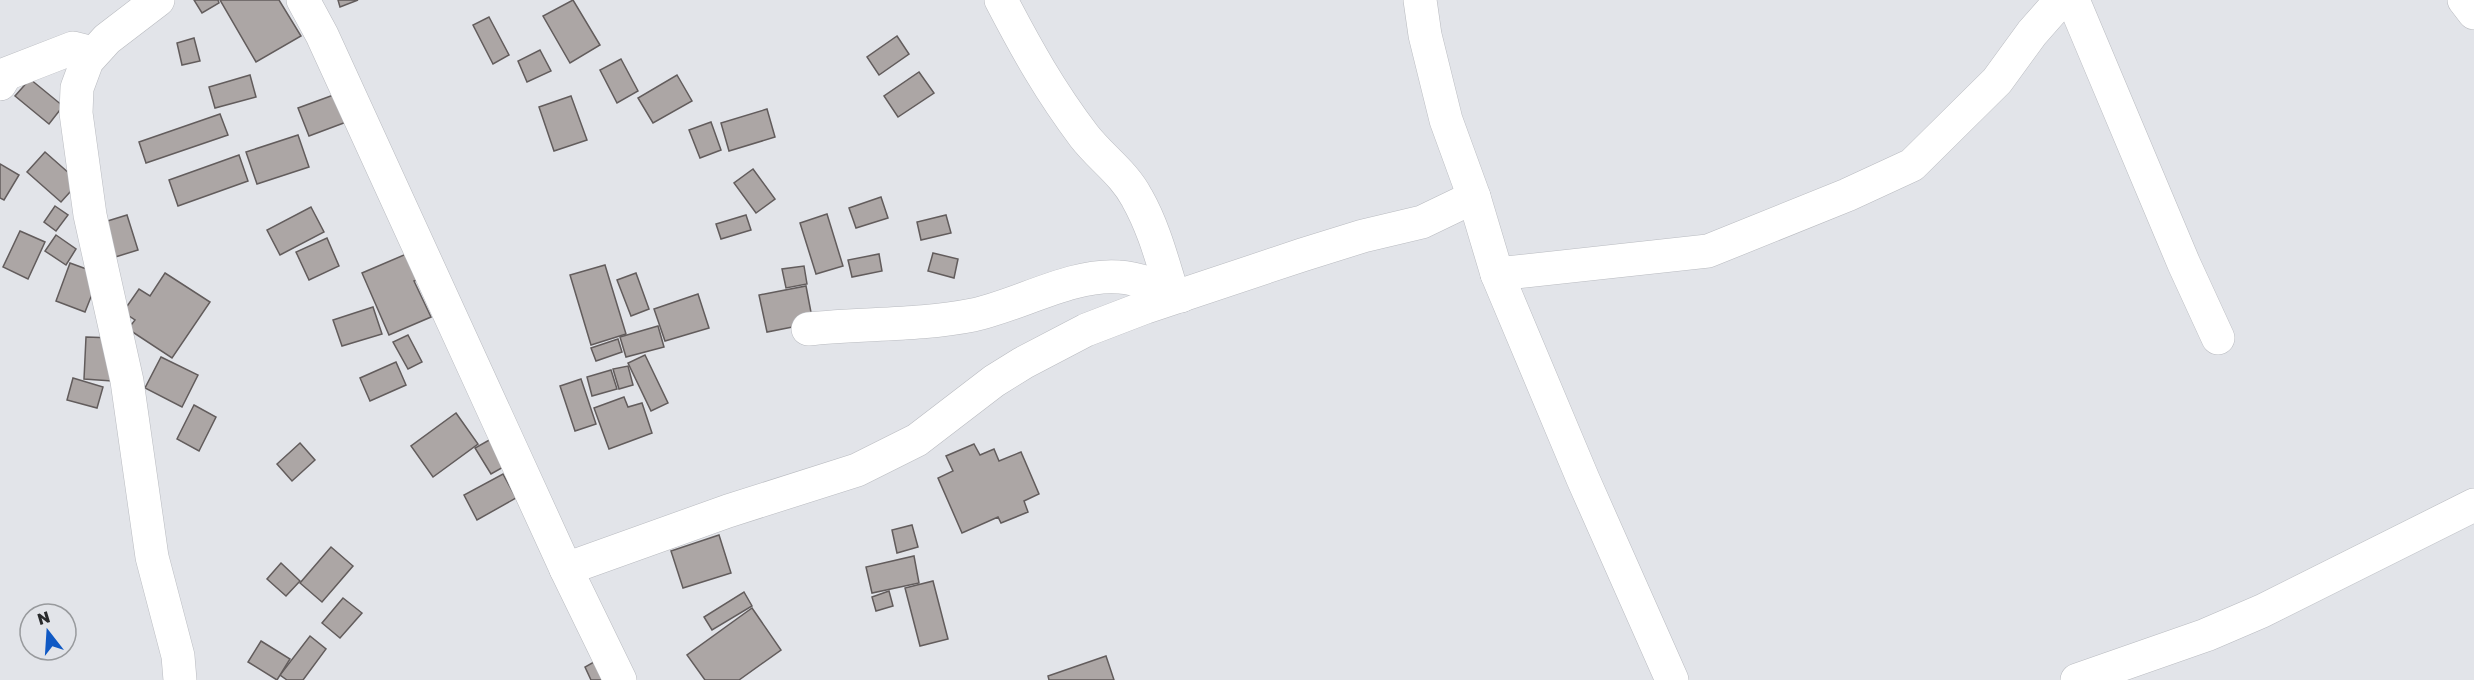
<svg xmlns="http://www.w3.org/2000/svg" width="2474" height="680" font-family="'Golos Text',sans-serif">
  <rect width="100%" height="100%" fill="#e2e4e9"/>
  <!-- building -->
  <g fill="#aca6a5" stroke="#625c5c" stroke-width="1.5">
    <polygon points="194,0 218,0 219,3 202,13"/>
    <polygon points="220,0 279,0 301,36 256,62"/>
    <polygon points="338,0 358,0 340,7"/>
    <polygon points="573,0 600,45 570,63 543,16"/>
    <polygon points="489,17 509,55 493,64 473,25"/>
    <polygon points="897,36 909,54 879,75 867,57"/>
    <polygon points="194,38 200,61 182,65 177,43"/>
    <polygon points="540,50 551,71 527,82 518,61"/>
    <polygon points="621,59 638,91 617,103 600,70"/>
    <polygon points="919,72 934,93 898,117 884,96"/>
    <polygon points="250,75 256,97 215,108 209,87"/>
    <polygon points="677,75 692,101 653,123 638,98"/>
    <polygon points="30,79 63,106 49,124 15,96"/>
    <polygon points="339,93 349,121 309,136 298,108"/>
    <polygon points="571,96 587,140 554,151 539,107"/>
    <polygon points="767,109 775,137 729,151 721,123"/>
    <polygon points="220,114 228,135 146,163 139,142"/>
    <polygon points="711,122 721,150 700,158 689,130"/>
    <polygon points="298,135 309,167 257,184 246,152"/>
    <polygon points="45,152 79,182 61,202 27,172"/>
    <polygon points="239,155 248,181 178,206 169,180"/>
    <polygon points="0,164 19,175 4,200 0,198"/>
    <polygon points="753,169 775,199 756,213 734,183"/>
    <polygon points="881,197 888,218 856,228 849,208"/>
    <polygon points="55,206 68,215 56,231 44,222"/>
    <polygon points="311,207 324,232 280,255 267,230"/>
    <polygon points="827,214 843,266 816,274 800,223"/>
    <polygon points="127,215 138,250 112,258 101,223"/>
    <polygon points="746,215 751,230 721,239 716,224"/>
    <polygon points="946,215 951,233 921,240 917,222"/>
    <polygon points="20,231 45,242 28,279 3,267"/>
    <polygon points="56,235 76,249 66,265 45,251"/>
    <polygon points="327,238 339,266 309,280 296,252"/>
    <polygon points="411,252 423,278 414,281 431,317 389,335 362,273"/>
    <polygon points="933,253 958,259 954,278 928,271"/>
    <polygon points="879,254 882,271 852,277 848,260"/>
    <polygon points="70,263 100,274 85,312 56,301"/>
    <polygon points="605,265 626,334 591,345 570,275"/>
    <polygon points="804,266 807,284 786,288 782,269"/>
    <polygon points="165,273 210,302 172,358 128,329 135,320 123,312 139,289 150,296"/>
    <polygon points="636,273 649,309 631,316 617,280"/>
    <polygon points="806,286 813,323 767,332 759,295"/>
    <polygon points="698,294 709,328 665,341 654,309"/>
    <polygon points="373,307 382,334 342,346 333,320"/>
    <polygon points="658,326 664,347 626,357 620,337"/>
    <polygon points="408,335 422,362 408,369 393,342"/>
    <polygon points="86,337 114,338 112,381 84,379"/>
    <polygon points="618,339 622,352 596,361 591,348"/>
    <polygon points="645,355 668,403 651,411 628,363"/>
    <polygon points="161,357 198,375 182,407 145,388"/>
    <polygon points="396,362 406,385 370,401 360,378"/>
    <polygon points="628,366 633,385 619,389 613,369"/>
    <polygon points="611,370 617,389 592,396 587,377"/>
    <polygon points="73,378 103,387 97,408 67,400"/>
    <polygon points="581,379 596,424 575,431 560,386"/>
    <polygon points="624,397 628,407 642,403 652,433 609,449 594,408"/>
    <polygon points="194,405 216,417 199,451 177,439"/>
    <polygon points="456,413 478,444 433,477 411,446"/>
    <polygon points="491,439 507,465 491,474 475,448"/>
    <polygon points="300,443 315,460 292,481 277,464"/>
    <polygon points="974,444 980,455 994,449 999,461 1021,452 1039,494 1024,501 1028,512 1001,523 998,517 962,533 938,478 953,471 946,456"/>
    <polygon points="503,474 516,498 477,520 464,495"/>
    <polygon points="912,525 918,547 897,553 892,530"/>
    <polygon points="719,535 731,573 683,588 671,551"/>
    <polygon points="331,547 353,566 322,602 300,583"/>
    <polygon points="914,556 919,583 872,593 866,567"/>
    <polygon points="281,563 300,581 286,596 267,579"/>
    <polygon points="933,581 948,639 920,646 905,588"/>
    <polygon points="889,591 893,606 876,611 872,597"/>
    <polygon points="744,592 752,606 712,630 704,617"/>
    <polygon points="343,598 362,613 340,638 322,623"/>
    <polygon points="752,608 781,650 739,680 705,680 687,655"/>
    <polygon points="310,636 326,649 303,680 287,680 280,675"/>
    <polygon points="261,641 290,659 277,680 248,662"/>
    <polygon points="1106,656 1114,680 1049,680 1048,676"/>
    <polygon points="601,658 613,680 591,680 585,667"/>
  </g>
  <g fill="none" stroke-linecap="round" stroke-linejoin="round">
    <!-- minor casing -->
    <g stroke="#b9bbc0" stroke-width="34">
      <g id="minor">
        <polyline points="158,0 107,39 87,61 77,88 76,113 90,215 127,381 152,557 178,656 180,680"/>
        <polyline points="303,0 322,35 566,569 620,680"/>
        <path d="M1001,0C1027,50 1050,91 1084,136C1101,158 1124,173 1137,198C1154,228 1162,260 1172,292"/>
        <polyline points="1420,0 1425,35 1446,120 1474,197 1497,274 1583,479 1672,680"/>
        <polyline points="2073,0 2184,264 2218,338"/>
        <polyline points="2464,0 2474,13"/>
        <polyline points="0,84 6,74 73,48 93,53"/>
        <polyline points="1497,274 1708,251 1847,195 1912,165 1997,81 2032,33 2061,0"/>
        <path d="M808,329C863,323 918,326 973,315C1017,306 1073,273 1119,277C1139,278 1162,288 1181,296"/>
        <polyline points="566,569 728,511 857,470 917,440 994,381 1023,363 1086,330 1146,307 1302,255 1363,236 1422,222 1474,197"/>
        <polyline points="2077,680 2206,635 2262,611 2474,505"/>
      </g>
    </g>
    <!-- minor -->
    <use href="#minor" stroke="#fff" stroke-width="33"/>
  </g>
  <!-- north arrow -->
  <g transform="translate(48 632) rotate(343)"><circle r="28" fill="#e2e4e9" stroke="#989a9d" stroke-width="1.5"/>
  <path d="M0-4.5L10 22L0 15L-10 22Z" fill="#1059c4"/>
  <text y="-9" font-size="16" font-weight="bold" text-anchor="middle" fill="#292a2c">N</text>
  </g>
</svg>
